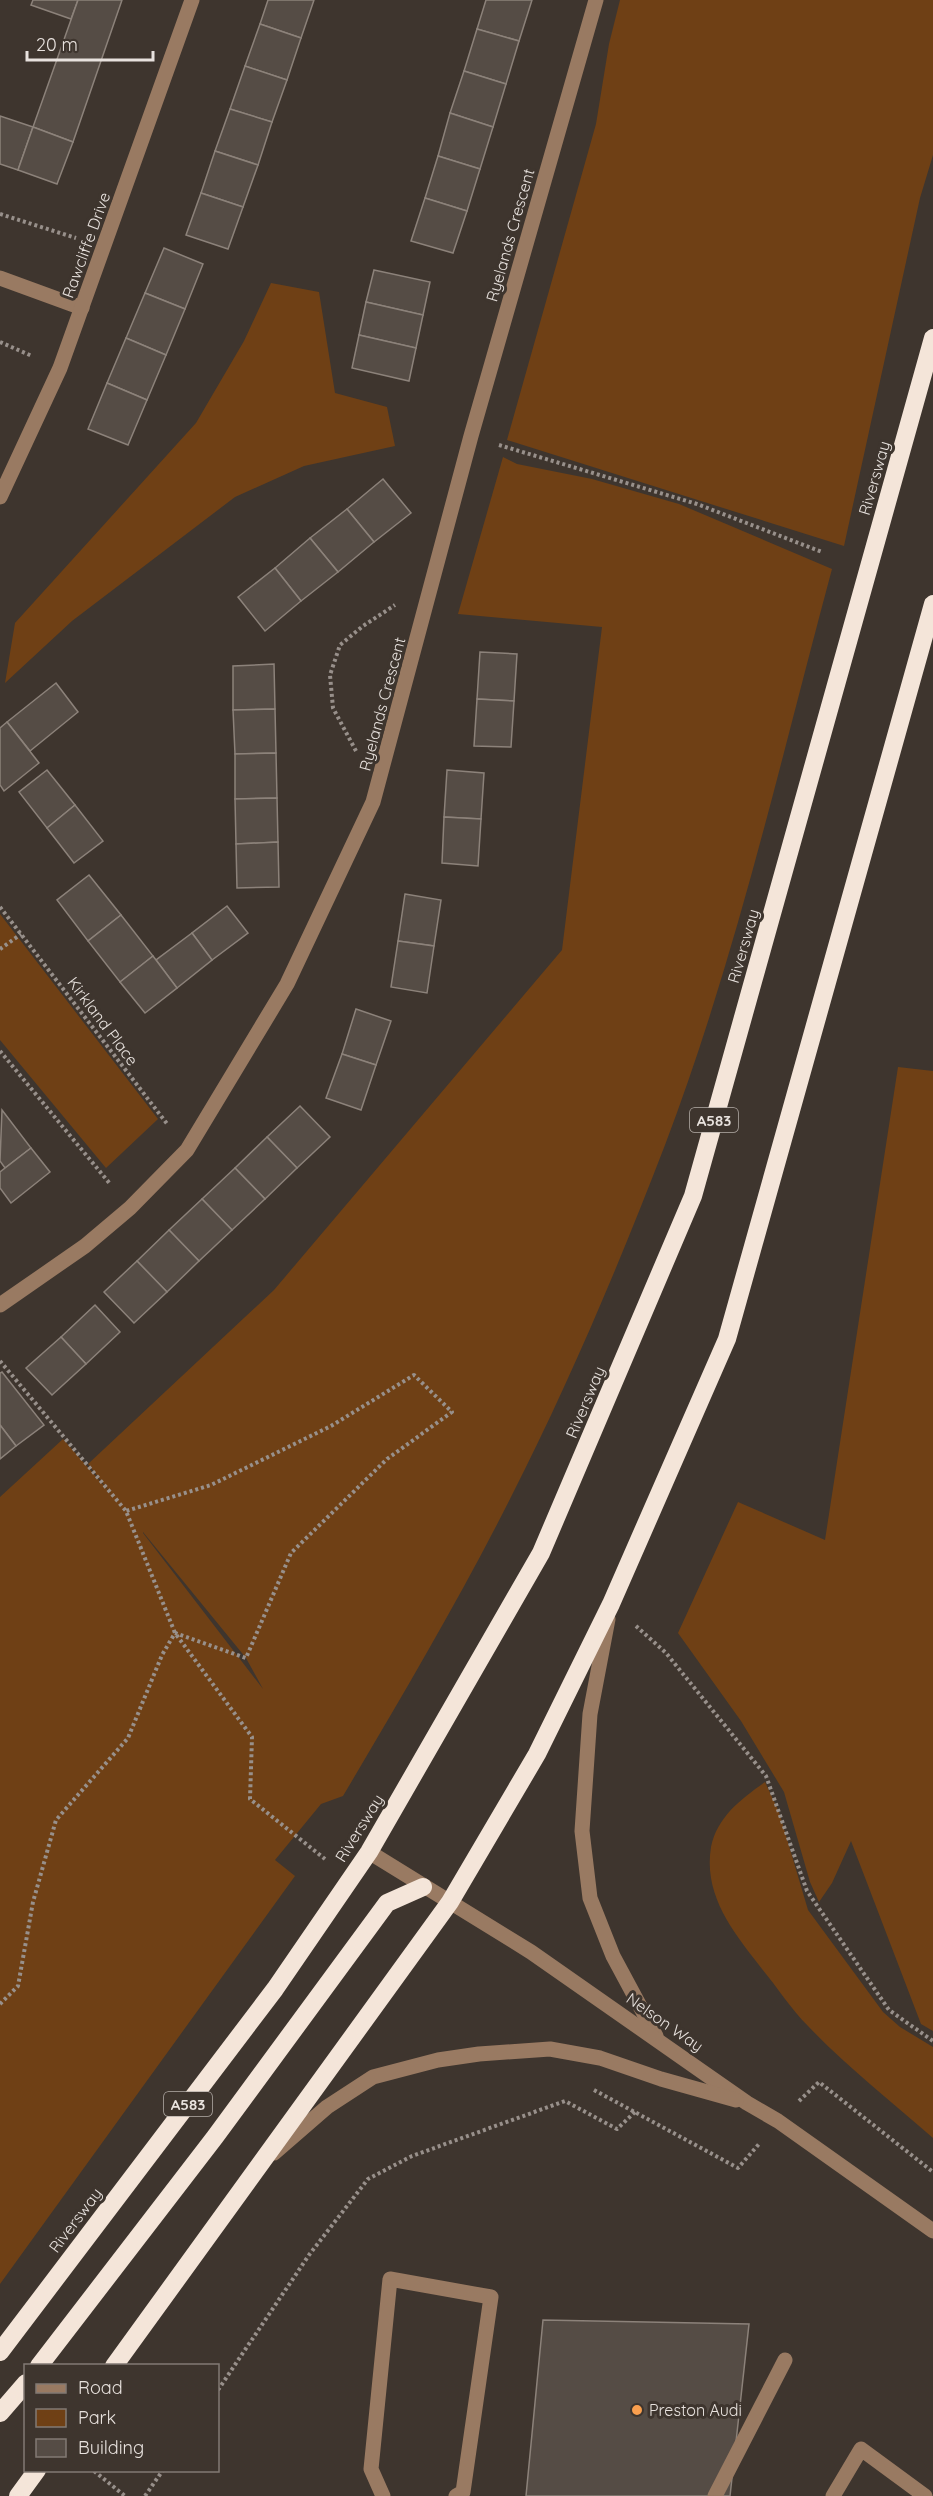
<svg xmlns="http://www.w3.org/2000/svg" width="933" height="2496" font-family="Quicksand,sans-serif">
  <rect width="100%" height="100%" fill="#3e352e"/>
  <!-- green -->
  <g fill="#6f4015" fill-rule="evenodd">
    <polygon points="620,0 933,0 933,155 920,198 844,546 507,440 596,124 609,44"/>
    <polygon points="271,283 319,292 335,393 387,407 395,446 304,466 235,497 72,621 5,683 15,623 196,423 244,341"/>
    <path d="M503,457L517,464L592,479L679,504L832,569C780,762 736,958 665,1145C619,1265 568,1385 510,1499C459,1600 401,1698 343,1796L321,1804L275,1860L295,1876L0,2284V1497L63,1439L113,1496L88,1464L274,1290L562,950L602,627L458,614ZM143,1532L246,1658L263,1689L143,1533Z"/>
    <polygon points="0,914 158,1119 106,1168 0,1040"/>
    <polygon points="898,1067 933,1071 933,2031 921,2024 851,1841 832,1883 819,1902 810,1882 784,1792 741,1721 678,1633 738,1502 825,1540"/>
    <path d="M765,1782L779,1812L808,1910L883,2012L900,2027L933,2047V2138C891,2101 846,2066 808,2026C791,2009 777,1987 762,1969C734,1933 703,1896 711,1847C717,1817 741,1799 765,1782Z"/>
  </g>
  <!-- building -->
  <g fill="#554c45" stroke="#8c827a" stroke-width="1.5">
    <polygon points="33,0 78,0 71,19 31,5"/>
    <polygon points="78,0 122,0 73,142 33,127"/>
    <polygon points="268,0 314,0 301,38 260,24"/>
    <polygon points="486,0 532,0 519,41 477,29"/>
    <polygon points="260,24 301,38 287,80 245,66"/>
    <polygon points="477,29 519,41 506,84 464,71"/>
    <polygon points="245,66 287,80 272,122 230,109"/>
    <polygon points="464,71 506,84 493,127 450,113"/>
    <polygon points="230,109 272,122 258,165 215,151"/>
    <polygon points="450,113 493,127 480,169 438,156"/>
    <polygon points="0,116 33,127 18,170 0,164"/>
    <polygon points="33,127 73,142 57,184 18,170"/>
    <polygon points="215,151 258,165 243,207 201,193"/>
    <polygon points="438,156 480,169 467,211 425,198"/>
    <polygon points="201,193 243,207 228,249 186,235"/>
    <polygon points="425,198 467,211 453,253 411,241"/>
    <polygon points="164,248 203,264 185,309 145,293"/>
    <polygon points="374,270 430,282 423,315 366,302"/>
    <polygon points="145,293 185,309 166,355 126,338"/>
    <polygon points="366,302 423,315 416,348 359,335"/>
    <polygon points="359,335 416,348 409,381 352,368"/>
    <polygon points="126,338 166,355 147,400 107,383"/>
    <polygon points="107,383 147,400 128,445 88,429"/>
    <polygon points="383,479 411,513 374,542 347,509"/>
    <polygon points="347,509 374,542 338,572 310,538"/>
    <polygon points="310,538 338,572 301,601 275,568"/>
    <polygon points="275,568 301,601 265,631 238,597"/>
    <polygon points="480,652 517,654 514,701 477,699"/>
    <polygon points="274,664 275,709 233,710 233,666"/>
    <polygon points="56,683 78,712 30,751 7,722"/>
    <polygon points="477,699 514,701 511,747 474,746"/>
    <polygon points="275,709 276,753 235,754 233,710"/>
    <polygon points="7,722 39,763 4,791 0,785 0,728"/>
    <polygon points="276,753 277,798 235,799 235,754"/>
    <polygon points="47,770 75,805 47,828 19,792"/>
    <polygon points="447,770 484,773 481,819 444,817"/>
    <polygon points="277,798 278,842 236,844 235,799"/>
    <polygon points="75,805 103,841 74,863 47,828"/>
    <polygon points="444,817 481,819 478,866 442,863"/>
    <polygon points="278,842 279,887 237,888 236,844"/>
    <polygon points="89,875 121,915 88,941 57,900"/>
    <polygon points="405,894 441,900 434,946 398,941"/>
    <polygon points="227,906 248,933 212,960 192,933"/>
    <polygon points="121,915 153,956 120,982 88,941"/>
    <polygon points="192,933 212,960 177,988 156,960"/>
    <polygon points="398,941 434,946 427,993 391,987"/>
    <polygon points="153,956 177,988 145,1013 120,982"/>
    <polygon points="356,1009 391,1021 376,1065 342,1054"/>
    <polygon points="342,1054 376,1065 361,1110 326,1098"/>
    <polygon points="300,1106 330,1137 297,1168 267,1137"/>
    <polygon points="2,1110 31,1148 5,1168 0,1161"/>
    <polygon points="267,1137 297,1168 265,1199 235,1168"/>
    <polygon points="31,1148 50,1172 11,1203 0,1188 0,1172"/>
    <polygon points="235,1168 265,1199 232,1230 202,1199"/>
    <polygon points="202,1199 232,1230 199,1261 169,1230"/>
    <polygon points="169,1230 199,1261 167,1292 137,1261"/>
    <polygon points="137,1261 167,1292 134,1323 104,1292"/>
    <polygon points="95,1305 120,1332 86,1364 61,1337"/>
    <polygon points="61,1337 86,1364 52,1395 26,1368"/>
    <polygon points="2,1372 44,1425 16,1446 0,1425 0,1373"/>
    <polygon points="0,1425 16,1446 0,1459"/>
    <polygon points="543,2320 749,2324 730,2496 526,2496"/>
  </g>
  <g fill="none" stroke-linecap="round" stroke-linejoin="round">
    <!-- path -->
    <g stroke="#98908b" stroke-width="4" stroke-dasharray="3 3" stroke-linecap="butt">
      <polyline points="0,214 76,238"/>
      <polyline points="0,342 32,356"/>
      <polyline points="499,445 697,504 822,552"/>
      <polyline points="356,751 333,708 330,675 340,645 363,626 395,605"/>
      <polyline points="0,907 168,1125"/>
      <polyline points="0,949 21,934"/>
      <polyline points="0,1051 111,1185"/>
      <polyline points="0,1361 126,1511 175,1633 252,1737 250,1799 325,1859"/>
      <polyline points="636,1626 666,1653 766,1776 807,1891 889,2010 933,2041"/>
      <polyline points="0,2004 18,1986 33,1902 56,1820 128,1738 162,1655 175,1633 246,1658 291,1553 387,1459 452,1412 414,1375 331,1426 211,1485 126,1511"/>
      <polyline points="594,2090 738,2168 759,2144"/>
      <polyline points="799,2101 819,2082 933,2172"/>
      <polyline points="218,2390 309,2255 368,2179 412,2156 565,2101 617,2129 635,2112"/>
      <polyline points="94,2471 125,2496"/>
      <polyline points="145,2496 163,2470"/>
    </g>
    <!-- minor -->
    <g stroke="#997a62" stroke-width="15">
      <polyline points="0,278 82,308"/>
      <polyline points="0,497 60,368 192,0"/>
      <polyline points="0,1305 85,1246 130,1208 187,1150 287,984 373,802 471,436 596,0"/>
      <polyline points="608,1619 590,1714 582,1831 590,1898 613,1956 656,2036"/>
      <polyline points="369,1852 531,1952 747,2103 778,2121 933,2231"/>
      <polyline points="274,2153 327,2107 373,2077 438,2060 479,2054 550,2049 600,2058 661,2079 736,2100"/>
      <polyline points="383,2496 371,2469 390,2279 491,2297 463,2492 456,2496"/>
      <polyline points="715,2496 785,2360"/>
      <polyline points="833,2496 861,2449 925,2496"/>
    </g>
    <!-- highway -->
    <g stroke="#f4e5d9" stroke-width="18">
      <polyline points="0,2352 275,1989 369,1852 541,1553 693,1196 933,338"/>
      <polyline points="39,2366 215,2137 387,1903 423,1887"/>
      <polyline points="114,2366 450,1902 537,1754 611,1604 727,1339 933,604"/>
      <polyline points="0,2413 26,2383"/>
      <polyline points="18,2496 37,2470"/>
    </g>
  </g>
  <!-- markers -->
  <circle fill="#fa9f4e" stroke="#3e352e" stroke-width="2" cx="637" cy="2410" r="6"/>
  <g text-anchor="middle" dominant-baseline="central" stroke-width="6" stroke-linejoin="round" paint-order="stroke">
    <!-- shield labels -->
    <g fill="#3e352e" stroke="#b5aea9" stroke-width="1.5">
      <rect x="690" y="1108" width="48" height="24" rx="4.5"/>
      <rect x="164" y="2092" width="48" height="24" rx="4.5"/>
    </g>
    <g font-size="15" font-weight="bold" fill="#e8e2de">
      <text x="714" y="1120">A583</text>
      <text x="188" y="2104">A583</text>
    </g>
    <!-- street labels -->
    <g font-size="16" fill="#e8e2de" stroke="#3e352e">
      <text transform="translate(510 235) rotate(-74)">Ryelands Crescent</text>
      <text transform="translate(86 245) rotate(-70)">Rawcliffe Drive</text>
      <text transform="translate(874 478) rotate(-74)">Riversway</text>
      <text transform="translate(382 704) rotate(-75)">Ryelands Crescent</text>
      <text transform="translate(743 946) rotate(-74)">Riversway</text>
      <text transform="translate(103 1021) rotate(53)">Kirkland Place</text>
      <text transform="translate(585 1402) rotate(-67)">Riversway</text>
      <text transform="translate(359 1828) rotate(-58)">Riversway</text>
      <text transform="translate(665 2022) rotate(35)">Nelson Way</text>
      <text transform="translate(75 2220) rotate(-53)">Riversway</text>
    </g>
    <!-- poi labels -->
    <g font-size="16" fill="#e8e2de" stroke="#3e352e" text-anchor="start">
      <text x="649" y="2410">Preston Audi</text>
    </g>
  </g>
  <!-- legend -->
  <rect x="24" y="2364" width="195" height="108" fill="#3e352e" stroke="#827a74" stroke-width="1.5"/>
  <rect x="36" y="2384" width="30" height="9" fill="#997a62" stroke="#827a74" stroke-width="1.5"/>
  <text x="78" y="2394" font-size="18" fill="#e8e2de">Road</text>
  <rect x="36" y="2409" width="30" height="18" fill="#6f4015" stroke="#827a74" stroke-width="1.5"/>
  <text x="78" y="2424" font-size="18" fill="#e8e2de">Park</text>
  <rect x="36" y="2439" width="30" height="18" fill="#554c45" stroke="#827a74" stroke-width="1.5"/>
  <text x="78" y="2454" font-size="18" fill="#e8e2de">Building</text>
  <!-- scale -->
  <path d="M27 51v9h126v-9" fill="none" stroke="#e8e2de" stroke-width="3"/>
  <text x="36" y="51" font-size="18" fill="#e8e2de" stroke="#3e352e" stroke-width="4.5" paint-order="stroke">20 m</text>
</svg>
